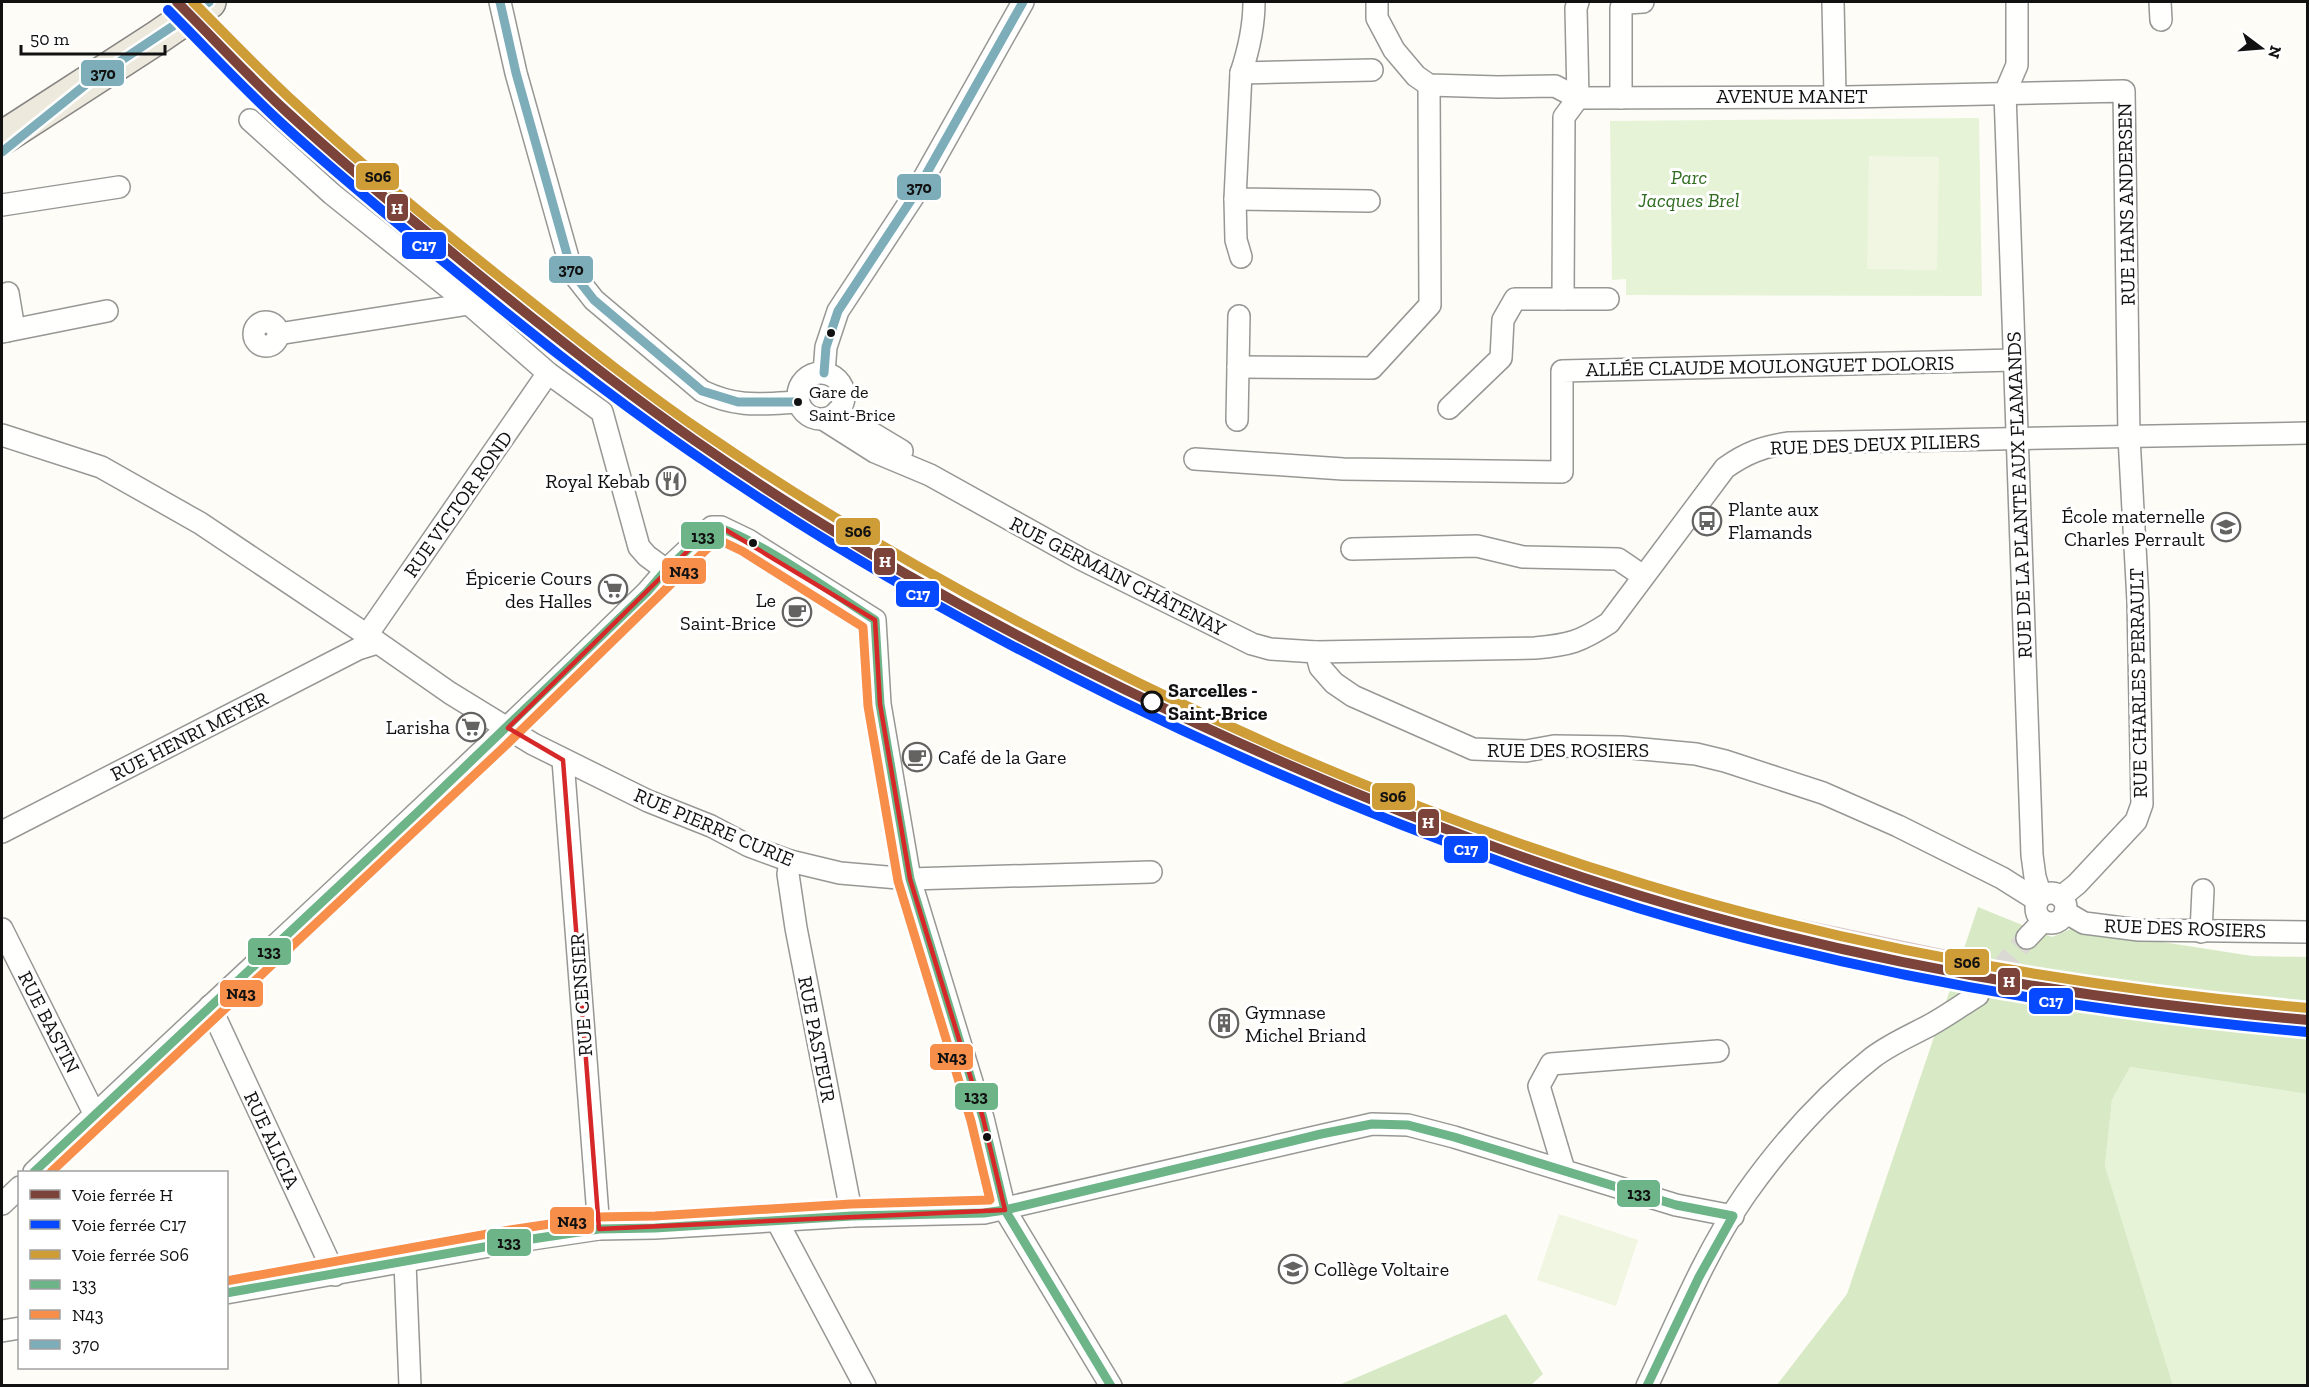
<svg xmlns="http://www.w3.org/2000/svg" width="2309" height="1387" font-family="'Zilla Slab',serif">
  <rect width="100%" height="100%" fill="#fdfcf7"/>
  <!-- green -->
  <g fill="#e7f3d7">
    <polygon points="1979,118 1982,296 1626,295 1626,279 1612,280 1610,121"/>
    <polygon points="2130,1067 2307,1094 2307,1385 2173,1385 2105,1166 2112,1100"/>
  </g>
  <!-- forest -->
  <g fill="#d8eac5">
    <polygon points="1978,907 2052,937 2073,928 2252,956 2307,957 2307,1094 2130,1067 2112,1100 2105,1166 2173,1385 1776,1386 1847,1294"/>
    <polygon points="1506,1314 1543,1374 1531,1385 1339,1385"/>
  </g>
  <!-- pitch -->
  <g fill="#f0f6e1">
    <polygon points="1869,156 1939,157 1937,270 1867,269"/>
    <polygon points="1559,1214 1638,1240 1616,1306 1537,1280"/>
  </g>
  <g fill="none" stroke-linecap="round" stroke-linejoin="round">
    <!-- minor-tunnel -->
    <polyline stroke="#dad9d4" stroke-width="21" stroke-dasharray="21 10" stroke-linecap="butt" points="1978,995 2027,938"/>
    <!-- minor casing -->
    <g stroke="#979795" stroke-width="24">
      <g id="minor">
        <path d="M500,2L516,73L572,272L594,300L702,391C737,408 761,404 798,402"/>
        <path d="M1254,2C1254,27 1249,49 1241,73L1372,70"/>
        <polyline points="1377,2 1377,18 1394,50 1416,76 1429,85 1498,87 1555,86 1578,98 1847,97 2124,91 2129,437 2138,601 2142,804 2136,821 2077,884 2061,897"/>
        <polyline points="1578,2 1576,8 1578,98"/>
        <polyline points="1833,2 1835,95"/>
        <polyline points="2017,2 2017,65 2005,93 2032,855 2035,877 2041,896"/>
        <polyline points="2160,2 2161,20"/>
        <polyline points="1241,73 1235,199 1369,201"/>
        <polyline points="1578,98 1564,117 1563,299 1608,299"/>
        <polyline points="1621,98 1621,8 1626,3 1643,2"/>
        <polyline points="250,120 332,194 469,304 548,373 602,412 639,547 647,556 666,570"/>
        <polyline points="1235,199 1236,240 1241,257"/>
        <polyline points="2,205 119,187"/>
        <circle cx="266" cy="334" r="12"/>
        <polyline points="7,331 12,317 8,293"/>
        <polyline points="2,332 107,311"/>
        <polyline points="278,334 469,304"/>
        <polyline points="1238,367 1372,368 1430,305 1429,85"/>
        <circle cx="821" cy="396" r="23"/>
        <polyline points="824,373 826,347 838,311 915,194 1023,2"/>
        <polyline points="1449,408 1501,358 1503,320 1515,299 1563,299"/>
        <polyline points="837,412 902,451"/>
        <path d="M823,419L875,452L930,475L1081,559L1252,644L1270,649L1316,652L1535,648C1569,645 1580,642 1609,623L1725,468C1746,453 1764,446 1789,443L2308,433"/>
        <polyline points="1237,420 1239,316"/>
        <polyline points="2,435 101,467 200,523 367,635 450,693 533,744 648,801 711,826 749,846 790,861 840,873 910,879 1151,872"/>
        <polyline points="1195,459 1343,469 1562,472 1562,371 2014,360"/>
        <polyline points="1352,549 1477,546 1523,557 1618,559 1643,576"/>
        <polyline points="367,635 548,373"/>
        <polyline points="1316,652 1320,667 1334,683 1353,696 1473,749 1526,751 1554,746 1621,747 1696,754 1725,761 1823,793 1898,826 2002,878 2037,900"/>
        <polyline points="563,760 599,1229"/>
        <polyline points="2,832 358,649 377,643"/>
        <polyline points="790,861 788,874 796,928 852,1216"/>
        <circle cx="2051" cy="908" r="15"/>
        <polyline points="2065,912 2084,923 2139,930 2308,932"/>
        <polyline points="2,929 95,1115"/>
        <polyline points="2201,932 2203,890"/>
        <polyline points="2027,938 2043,921"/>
        <polyline points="210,1006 335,1275"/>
        <polyline points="1564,1170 1539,1086 1551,1064 1718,1051"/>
        <path d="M34,1172C238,978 447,789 647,592L666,570L712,527H721L748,540L875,620L880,704L910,879L983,1118L1005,1210L1111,1386"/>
        <polyline points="2,1204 20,1187"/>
        <polyline points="777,1221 865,1386"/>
        <polyline points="405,1263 410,1386"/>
        <polyline points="226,1293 512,1242 599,1229 655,1228 852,1216 984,1213 1372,1124 1408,1125 1454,1137 1676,1205 1733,1216"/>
        <polyline points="2,1331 20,1328"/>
        <path d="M1647,1386C1677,1322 1705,1253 1745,1195C1781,1144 1823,1097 1872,1058C1890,1044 1912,1035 1932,1024C1948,1015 1962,1005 1978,995"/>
      </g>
    </g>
    <!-- primary casing -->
    <g stroke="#858482" stroke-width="36">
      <polyline id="primary" points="2,138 158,37 209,2"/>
    </g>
    <!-- minor -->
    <use href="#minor" stroke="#fffffe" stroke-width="21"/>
    <!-- primary -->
    <use href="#primary" stroke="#ede9dc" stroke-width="33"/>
    <!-- rail -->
    <polyline stroke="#d9c6c7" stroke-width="4.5" points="1672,891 1752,911 1960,955"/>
    <!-- bus-1 casing -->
    <g stroke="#fff" stroke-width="14">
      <g id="bus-1">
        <path d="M34,1172L419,811L647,592L666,570L712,527C740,527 845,601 875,620L880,704L910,879L983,1118L1005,1210L1111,1386"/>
        <polyline points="226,1293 512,1242 599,1229 655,1228 852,1216 984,1213 1005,1210 1321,1134 1372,1124 1408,1125 1454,1137 1676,1205 1733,1216 1699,1277 1647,1386"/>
      </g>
    </g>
    <!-- bus-2 casing -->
    <g stroke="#fff" stroke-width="14">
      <polyline id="bus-2" points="51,1172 504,747 717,539 742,551 863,627 868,706 898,881 971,1121 990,1200 851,1204 655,1216 597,1217 510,1230 226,1281"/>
    </g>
    <!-- bus-3 casing -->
    <g stroke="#fff" stroke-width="14">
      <g id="bus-3">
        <polyline points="500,2 516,73 572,272 594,300 702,391 738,402 798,402"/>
        <polyline points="2,152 89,82 209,2"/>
        <polyline points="824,373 826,347 838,311 915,194 1023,2"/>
      </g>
    </g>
    <!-- bus-1 -->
    <use href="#bus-1" stroke="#6db488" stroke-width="9"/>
    <!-- bus-2 -->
    <use href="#bus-2" stroke="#f78f4b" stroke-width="9"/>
    <!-- bus-3 -->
    <use href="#bus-3" stroke="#7dadb8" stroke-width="9"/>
    <!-- rail-1 casing -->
    <g stroke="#fff" stroke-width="15">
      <path id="rail-1" d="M177,2C214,39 250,78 288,113C339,160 392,204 445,247C526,314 608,380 694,440C830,535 975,617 1124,689C1291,770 1463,842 1641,896C1857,962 2083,1000 2308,1020"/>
    </g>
    <!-- rail-2 casing -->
    <g stroke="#fff" stroke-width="15">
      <path id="rail-2" d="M168,10C206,48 242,87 280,122C331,169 385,213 438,257C519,324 601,390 688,450C824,545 970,627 1119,700C1287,782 1460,853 1638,908C1855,974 2082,1012 2307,1032"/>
    </g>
    <!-- rail-3 casing -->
    <g stroke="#fff" stroke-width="15">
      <path id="rail-3" d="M193,2C227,36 260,71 295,103C369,172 447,235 525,297C585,345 644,392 707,435C846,530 993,612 1145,686C1306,765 1474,833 1647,885C1861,950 2085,988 2308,1008"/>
    </g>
    <!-- rail-1 -->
    <use href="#rail-1" stroke="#7b4339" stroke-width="10"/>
    <!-- rail-2 -->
    <use href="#rail-2" stroke="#0749ff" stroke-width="10"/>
    <!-- rail-3 -->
    <use href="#rail-3" stroke="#cf9d38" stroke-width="10"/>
  </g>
  <!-- marked area -->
  <path fill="none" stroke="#d62828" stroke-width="4.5" stroke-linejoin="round" d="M712,527H721L875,620L880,704L910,879L983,1118L1005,1210L599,1229L563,760L508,728Z"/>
  <!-- icons -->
  <defs>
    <g id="restaurant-ring" transform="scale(1.5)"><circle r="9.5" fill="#fff" stroke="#646362" stroke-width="1.5"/><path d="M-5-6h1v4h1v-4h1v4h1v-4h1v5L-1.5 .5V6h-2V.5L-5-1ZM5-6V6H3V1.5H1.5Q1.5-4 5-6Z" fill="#646362"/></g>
    <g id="bus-ring" transform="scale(1.5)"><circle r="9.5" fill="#fff" stroke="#646362" stroke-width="1.5"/><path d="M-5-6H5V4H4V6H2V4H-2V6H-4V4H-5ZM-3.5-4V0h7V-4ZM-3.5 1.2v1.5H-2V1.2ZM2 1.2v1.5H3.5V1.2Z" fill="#646362"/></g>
    <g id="school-ring" transform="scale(1.5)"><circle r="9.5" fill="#fff" stroke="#646362" stroke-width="1.5"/><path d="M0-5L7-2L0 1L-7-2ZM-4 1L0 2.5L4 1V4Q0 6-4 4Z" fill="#646362"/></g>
    <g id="supermarket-ring" transform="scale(1.5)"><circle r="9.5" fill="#fff" stroke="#646362" stroke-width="1.5"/><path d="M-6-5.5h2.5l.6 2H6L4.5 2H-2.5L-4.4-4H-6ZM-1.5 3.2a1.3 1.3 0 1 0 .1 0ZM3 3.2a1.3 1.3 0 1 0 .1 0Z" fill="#646362"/></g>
    <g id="cafe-ring" transform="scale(1.5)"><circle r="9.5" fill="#fff" stroke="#646362" stroke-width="1.5"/><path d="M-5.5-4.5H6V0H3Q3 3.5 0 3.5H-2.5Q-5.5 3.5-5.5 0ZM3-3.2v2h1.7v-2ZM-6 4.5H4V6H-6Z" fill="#646362"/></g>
    <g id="building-ring" transform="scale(1.5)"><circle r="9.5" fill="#fff" stroke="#646362" stroke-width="1.5"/><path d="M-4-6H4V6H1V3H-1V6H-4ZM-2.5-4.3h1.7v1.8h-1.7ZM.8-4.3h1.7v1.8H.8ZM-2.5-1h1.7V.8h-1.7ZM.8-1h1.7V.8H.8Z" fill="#646362"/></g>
  </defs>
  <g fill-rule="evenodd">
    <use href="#restaurant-ring" x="671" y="481"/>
    <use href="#bus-ring" x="1707" y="521"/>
    <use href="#school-ring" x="2226" y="527"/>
    <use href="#supermarket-ring" x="613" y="589"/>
    <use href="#cafe-ring" x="797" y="612"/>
    <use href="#supermarket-ring" x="471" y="727"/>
    <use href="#cafe-ring" x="917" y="757"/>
    <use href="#building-ring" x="1224" y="1023"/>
    <use href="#school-ring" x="1293" y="1269"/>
  </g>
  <!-- markers -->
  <g fill="#111" stroke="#fff" stroke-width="2">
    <circle cx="831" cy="333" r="5"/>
    <circle cx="798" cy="402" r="5"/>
    <circle cx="753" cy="543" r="5"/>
    <circle cx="987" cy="1137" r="5"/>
  </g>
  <circle fill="#fff" stroke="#111" stroke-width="3" cx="1152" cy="702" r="10"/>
  <g text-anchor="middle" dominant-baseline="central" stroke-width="6" stroke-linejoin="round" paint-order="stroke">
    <!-- bus labels -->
    <g font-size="18" fill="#111" stroke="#fff" text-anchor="start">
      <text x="809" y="392">Gare de<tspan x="809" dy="23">Saint-Brice</tspan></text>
    </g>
    <!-- street labels -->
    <g font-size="20" fill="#111" stroke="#fff">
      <text x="1792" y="96">AVENUE MANET</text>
      <text transform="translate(2126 204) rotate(-91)">RUE HANS ANDERSEN</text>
      <text transform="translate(1770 366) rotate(-1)">ALLÉE CLAUDE MOULONGUET DOLORIS</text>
      <text transform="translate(1875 444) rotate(-2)">RUE DES DEUX PILIERS</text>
      <text transform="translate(2019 495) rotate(-92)">RUE DE LA PLANTE AUX FLAMANDS</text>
      <text transform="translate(458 504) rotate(-55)">RUE VICTOR ROND</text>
      <text transform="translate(1118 576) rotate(27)">RUE GERMAIN CHÂTENAY</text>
      <text transform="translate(2138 683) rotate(-91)">RUE CHARLES PERRAULT</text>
      <text transform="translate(189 736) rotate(-27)">RUE HENRI MEYER</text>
      <text x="1568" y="750">RUE DES ROSIERS</text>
      <text transform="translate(714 827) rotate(23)">RUE PIERRE CURIE</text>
      <text transform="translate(2185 928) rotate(2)">RUE DES ROSIERS</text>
      <text transform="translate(581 995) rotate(-94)">RUE CENSIER</text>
      <text transform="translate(49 1022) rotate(63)">RUE BASTIN</text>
      <text transform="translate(817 1039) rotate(79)">RUE PASTEUR</text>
      <text transform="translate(272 1140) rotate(65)">RUE ALICIA</text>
    </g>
    <!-- park labels -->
    <g font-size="20" font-style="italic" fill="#2f6b1f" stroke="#fff">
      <text x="1689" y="177">Parc<tspan x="1689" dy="23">Jacques Brel</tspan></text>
    </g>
    <!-- poi labels -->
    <g font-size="20" fill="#111" stroke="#fff" text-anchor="end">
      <text x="650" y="481">Royal Kebab</text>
      <text x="1728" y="509" text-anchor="start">Plante aux<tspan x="1728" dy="23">Flamands</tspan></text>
      <text x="2205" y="516">École maternelle<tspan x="2205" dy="23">Charles Perrault</tspan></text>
      <text x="592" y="578">Épicerie Cours<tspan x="592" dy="23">des Halles</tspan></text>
      <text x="776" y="600">Le<tspan x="776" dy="23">Saint-Brice</tspan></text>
      <text x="450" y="727">Larisha</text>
      <text x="938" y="757" text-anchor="start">Café de la Gare</text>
      <text x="1245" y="1012" text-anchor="start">Gymnase<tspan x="1245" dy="23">Michel Briand</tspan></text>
      <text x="1314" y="1269" text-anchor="start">Collège Voltaire</text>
    </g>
    <!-- stop labels -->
    <g font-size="20" font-weight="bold" fill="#111" stroke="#fff" text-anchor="start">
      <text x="1168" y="690">Sarcelles -<tspan x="1168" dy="23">Saint-Brice</tspan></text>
    </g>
  </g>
  <g stroke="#fff" stroke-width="2">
    <rect x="80" y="59" width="45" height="28" rx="6" fill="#7dadb8"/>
    <rect x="355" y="162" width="45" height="29" rx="6" fill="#cf9d38"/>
    <rect x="896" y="173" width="46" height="28" rx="6" fill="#7dadb8"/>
    <rect x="386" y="193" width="23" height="29" rx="6" fill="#7b4339"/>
    <rect x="401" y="231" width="46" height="29" rx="6" fill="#0749ff"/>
    <rect x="548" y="255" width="46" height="29" rx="6" fill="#7dadb8"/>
    <rect x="835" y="517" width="46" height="29" rx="6" fill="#cf9d38"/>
    <rect x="680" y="521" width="45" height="29" rx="6" fill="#6db488"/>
    <rect x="873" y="547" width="23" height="29" rx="6" fill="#7b4339"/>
    <rect x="661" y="557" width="46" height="28" rx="6" fill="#f78f4b"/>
    <rect x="895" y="580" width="45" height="28" rx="6" fill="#0749ff"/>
    <rect x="1371" y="782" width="45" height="29" rx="6" fill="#cf9d38"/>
    <rect x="1417" y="808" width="23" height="29" rx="6" fill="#7b4339"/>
    <rect x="1443" y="835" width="46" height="29" rx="6" fill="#0749ff"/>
    <rect x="247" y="937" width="45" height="29" rx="6" fill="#6db488"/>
    <rect x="1944" y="948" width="46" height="28" rx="6" fill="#cf9d38"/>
    <rect x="1997" y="967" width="24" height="29" rx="6" fill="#7b4339"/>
    <rect x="219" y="979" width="45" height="29" rx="6" fill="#f78f4b"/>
    <rect x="2028" y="987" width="46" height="28" rx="6" fill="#0749ff"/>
    <rect x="929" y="1043" width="45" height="28" rx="6" fill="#f78f4b"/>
    <rect x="954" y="1082" width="45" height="29" rx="6" fill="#6db488"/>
    <rect x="1616" y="1179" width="45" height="29" rx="6" fill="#6db488"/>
    <rect x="549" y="1206" width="46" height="29" rx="6" fill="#f78f4b"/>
    <rect x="486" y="1228" width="46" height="29" rx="6" fill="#6db488"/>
  </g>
  <g font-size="16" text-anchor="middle" font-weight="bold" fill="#fff">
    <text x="397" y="214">H</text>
    <text x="424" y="251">C17</text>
    <text x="885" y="567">H</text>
    <text x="918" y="600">C17</text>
    <text x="1428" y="828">H</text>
    <text x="1466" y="855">C17</text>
    <text x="2009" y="987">H</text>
    <text x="2051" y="1007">C17</text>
  </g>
  <g font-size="16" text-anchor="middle" font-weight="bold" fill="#111">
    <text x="103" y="79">370</text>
    <text x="378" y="182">S06</text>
    <text x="919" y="193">370</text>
    <text x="571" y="275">370</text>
    <text x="858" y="537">S06</text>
    <text x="703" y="542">133</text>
    <text x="684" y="577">N43</text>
    <text x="1393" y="802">S06</text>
    <text x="269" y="957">133</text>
    <text x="1967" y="968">S06</text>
    <text x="241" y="999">N43</text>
    <text x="952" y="1063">N43</text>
    <text x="976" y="1102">133</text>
    <text x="1639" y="1199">133</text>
    <text x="572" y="1227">N43</text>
    <text x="509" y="1248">133</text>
  </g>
  <!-- border -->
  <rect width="2309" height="1387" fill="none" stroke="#111111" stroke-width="6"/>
  <!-- legend -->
  <rect x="18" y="1171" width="210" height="198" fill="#ffffff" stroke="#a0a0a0" stroke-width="1.5"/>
  <rect x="30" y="1190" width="30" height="9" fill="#7b4339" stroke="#a0a0a0" stroke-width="1.5"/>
  <text x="72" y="1201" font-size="18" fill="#111111">Voie ferrée H</text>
  <rect x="30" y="1220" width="30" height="9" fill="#0749ff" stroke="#a0a0a0" stroke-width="1.5"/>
  <text x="72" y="1231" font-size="18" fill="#111111">Voie ferrée C17</text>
  <rect x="30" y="1250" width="30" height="9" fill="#cf9d38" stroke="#a0a0a0" stroke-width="1.5"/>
  <text x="72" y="1261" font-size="18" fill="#111111">Voie ferrée S06</text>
  <rect x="30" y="1280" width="30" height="9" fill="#6db488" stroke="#a0a0a0" stroke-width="1.5"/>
  <text x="72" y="1291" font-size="18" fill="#111111">133</text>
  <rect x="30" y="1310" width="30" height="9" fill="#f78f4b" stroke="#a0a0a0" stroke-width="1.5"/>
  <text x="72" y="1321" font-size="18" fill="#111111">N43</text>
  <rect x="30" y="1340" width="30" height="9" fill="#7dadb8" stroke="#a0a0a0" stroke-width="1.5"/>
  <text x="72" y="1351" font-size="18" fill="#111111">370</text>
  <!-- north arrow -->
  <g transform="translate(2261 48) rotate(106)" stroke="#ffffff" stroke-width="4.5" paint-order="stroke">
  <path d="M0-4.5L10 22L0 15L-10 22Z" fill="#111111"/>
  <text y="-9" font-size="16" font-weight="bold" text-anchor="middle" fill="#111111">N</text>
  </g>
  <!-- scale -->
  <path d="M21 45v9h144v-9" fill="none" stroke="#111111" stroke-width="3"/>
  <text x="30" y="45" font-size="18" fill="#111111" stroke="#ffffff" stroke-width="4.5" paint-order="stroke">50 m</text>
</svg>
